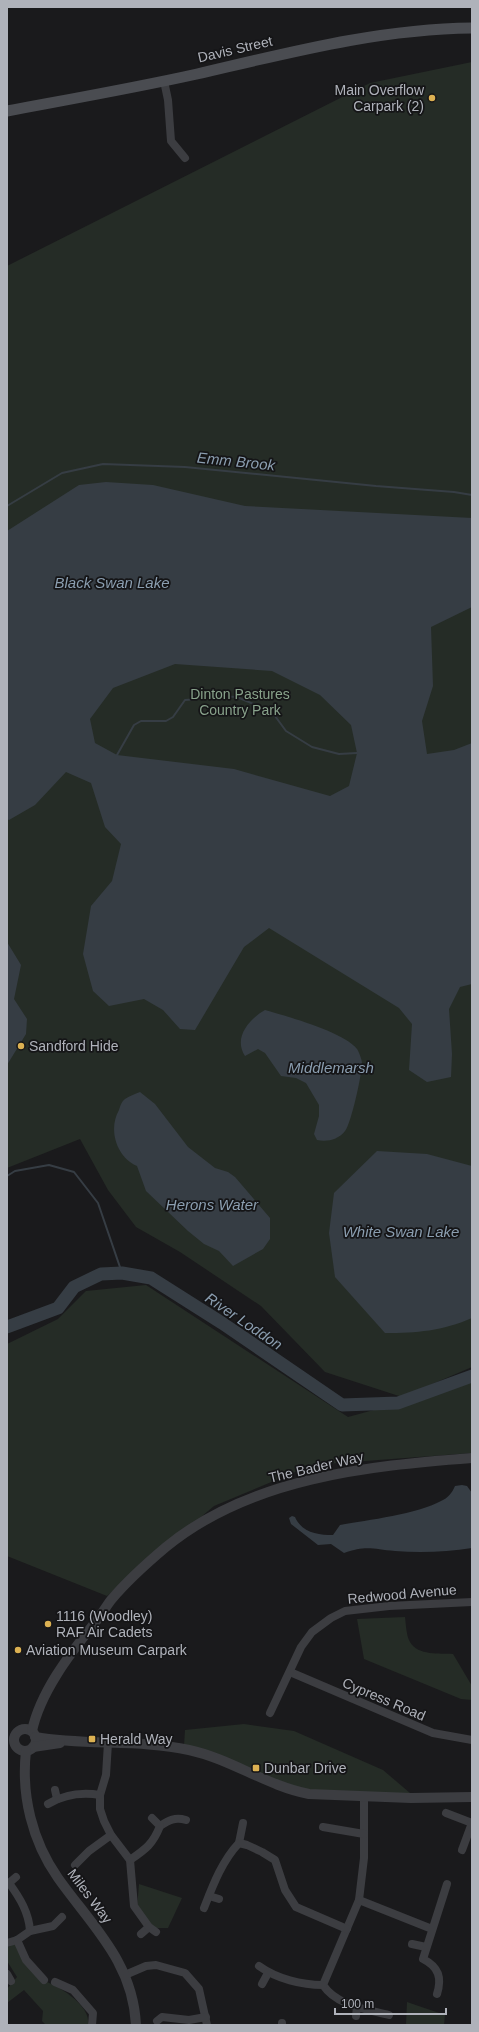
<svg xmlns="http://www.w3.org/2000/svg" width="479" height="2032" font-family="Arial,sans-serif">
  <rect width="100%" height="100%" fill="#1a1a1c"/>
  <!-- green -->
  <g fill="#252c26">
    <polygon points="472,62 472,1367 402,1397 325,1372 261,1306 180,1252 136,1227 108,1190 80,1139 7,1168 7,266 370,83"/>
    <polygon points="146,1285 348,1417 451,1389 472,1381 472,1453 312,1465 214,1506 107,1596 7,1556 7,1344 58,1319 86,1291"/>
    <path d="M405,1617C406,1624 406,1635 410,1642C418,1656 440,1653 453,1654L472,1686V1700L461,1699L364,1659L357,1619Z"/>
    <polygon points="244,1724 294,1731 383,1770 410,1793 393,1794 305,1790 184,1746 185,1730"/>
    <polygon points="139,1884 182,1898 168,1928 155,1928 137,1908"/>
    <path d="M15,1943L39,1979C56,1984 92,2005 88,2025H46L42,2021L43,2011L24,1990L7,2003V1989L17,1977L7,1961V1948Z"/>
    <polygon points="407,2002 445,2015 444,2025 406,2025"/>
  </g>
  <!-- water -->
  <g fill="#363d44" fill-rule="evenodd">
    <path d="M106,482L153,485L245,506L472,518V607L431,627L433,686L422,721L427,754L454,750L472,743V984L460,987L449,1009L452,1054L451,1077L427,1082L409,1070L412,1024L399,1008L269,928L244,947L195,1030L180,1029L163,1010L144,999L109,1006L93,991L83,954L91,906L112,881L121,844L105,827L91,783L66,772L35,805L9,820L7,819V531L79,485ZM175,664L272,671L320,695L351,725L357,753L349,786L330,796L234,769L117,755L95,743L90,719L113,688Z"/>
    <polygon points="7,942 21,965 14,999 27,1019 26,1034 7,1065"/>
    <path d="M265,1010C286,1016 344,1032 357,1049C359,1052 362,1060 362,1063C362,1074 351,1124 345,1131C338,1140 327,1142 317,1140L314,1134L319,1116V1105L306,1083L296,1078L281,1076L265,1053L258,1049L245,1056C233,1038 249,1019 265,1010Z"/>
    <path d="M140,1092L155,1104L188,1147L215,1168L228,1172L235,1177L270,1218V1239L263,1249L233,1266L219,1251L204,1244L188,1231L146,1191L137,1166C116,1157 108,1129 119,1110C120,1106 122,1101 125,1099C129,1096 135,1094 140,1092Z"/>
    <path d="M377,1151L427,1154L472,1166V1318C442,1331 417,1333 385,1333L335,1277L329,1233L334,1193Z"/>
    <path d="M462,1485L467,1486L472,1493V1548C447,1552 420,1553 395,1551C373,1549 366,1545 344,1553L331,1544L318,1545L291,1524L289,1518L292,1516L295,1517C302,1533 318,1535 333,1535L340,1525C368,1520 418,1514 441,1501C448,1498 452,1493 455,1486Z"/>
  </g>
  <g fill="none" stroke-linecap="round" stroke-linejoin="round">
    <!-- stream -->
    <g stroke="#363d44" stroke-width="2">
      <polyline points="7,506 62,473 103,464 185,467 376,486 454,492 472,495"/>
      <polyline points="117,755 134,725 141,721 166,721 173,717 185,700 198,699 212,691 219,696 237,697 256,705 275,716 286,731 312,747 339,754 357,753"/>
      <polyline points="7,1176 15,1171 49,1165 74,1172 98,1203 122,1273"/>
    </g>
    <!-- river -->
    <polyline stroke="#363d44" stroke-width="13" points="7,1327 58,1308 74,1287 101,1274 122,1273 151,1278 222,1323 342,1405 398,1403 472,1376"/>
    <!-- minor -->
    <g stroke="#3c3d41" stroke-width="8">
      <polyline points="164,81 168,100 171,141 185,158"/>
      <polyline points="290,1672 433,1733 472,1740"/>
      <polyline points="270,1713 301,1647 312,1632 331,1618 345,1611 389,1606 472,1602"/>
      <polyline points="108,1743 106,1775 100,1795 100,1809 104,1821 111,1835 130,1860 134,1906 149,1927 141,1934"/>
      <polyline points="55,1790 57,1799"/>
      <path d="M364,1796V1858L359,1900L323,1985C337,2006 366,2009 389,2015"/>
      <path d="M48,1804C65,1794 81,1792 100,1795"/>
      <polyline points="446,1813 472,1823"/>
      <path d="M160,1826C169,1820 175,1817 186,1820"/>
      <polyline points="323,1827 364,1834"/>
      <polyline points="239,1843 243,1823"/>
      <polyline points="462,1850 472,1823"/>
      <path d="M130,1860C146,1849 153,1844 160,1826L152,1818"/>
      <polyline points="75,1865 89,1851 111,1835"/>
      <polyline points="9,1883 16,1877"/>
      <path d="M7,1884L9,1883C20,1898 29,1913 30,1931L17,1940L7,1943"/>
      <polyline points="209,1896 219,1899"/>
      <polyline points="359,1900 432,1929"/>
      <path d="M204,1908C213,1885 222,1861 239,1843L247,1845L262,1852L275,1860L285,1890L296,1907L347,1929"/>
      <polyline points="149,1927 156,1932"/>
      <polyline points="30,1931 53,1926 62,1917"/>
      <polyline points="17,1940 26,1960 44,1980"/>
      <polyline points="412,1944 426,1947"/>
      <path d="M259,1966C277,1979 302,1985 323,1985"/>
      <polyline points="7,1974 11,1981"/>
      <polyline points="125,1975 146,1966 156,1965 185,1973 199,1989 207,2025"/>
      <polyline points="55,1982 73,1990 93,2013 92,2025"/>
      <polyline points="262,1984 268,1973"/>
      <path d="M437,1994C442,1978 439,1967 423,1959L447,1884"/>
      <polyline points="356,2016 357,2007"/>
      <polyline points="157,2021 162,2017 189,2020 206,2017"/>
      <polyline points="282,2023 282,2025"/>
    </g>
    <!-- tertiary -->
    <g stroke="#3c3d41" stroke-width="10">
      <circle cx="25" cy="1740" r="11"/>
      <path d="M32,1731C40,1693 69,1655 93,1625C100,1617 105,1608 111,1600C127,1581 147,1563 166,1547C250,1478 367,1466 472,1458"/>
      <path d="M35,1737C86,1746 139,1739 189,1750C231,1759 267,1786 309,1794L411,1798L472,1797"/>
      <polyline points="33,1747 60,1743"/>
      <path d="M26,1751C21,1795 32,1841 58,1878C92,1926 133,1962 136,2025"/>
    </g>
    <!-- secondary -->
    <path stroke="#4a4c51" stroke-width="11" d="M7,111C71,99 134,88 197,74C288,53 378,29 472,28"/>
  </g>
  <!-- markers -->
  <g fill="#dcb152" stroke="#151517" stroke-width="1.5">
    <circle cx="432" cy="98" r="4"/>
    <circle cx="21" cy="1046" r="4"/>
    <circle cx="48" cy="1624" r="4"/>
    <circle cx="18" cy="1650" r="4"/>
    <rect x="88" y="1735" width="8" height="8" rx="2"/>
    <rect x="252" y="1764" width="8" height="8" rx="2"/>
  </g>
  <g text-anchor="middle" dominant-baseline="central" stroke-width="3.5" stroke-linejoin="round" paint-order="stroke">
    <!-- street labels -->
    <g font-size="14" fill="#afb2ba" stroke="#151517">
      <text transform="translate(235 49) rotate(-13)">Davis Street</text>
      <text transform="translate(316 1467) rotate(-13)">The Bader Way</text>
      <text transform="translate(402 1594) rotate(-5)">Redwood Avenue</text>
      <text transform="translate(384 1699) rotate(23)">Cypress Road</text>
      <text transform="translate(90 1896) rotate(53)">Miles Way</text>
    </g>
    <!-- poi labels -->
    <g font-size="14" fill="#afb2ba" stroke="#151517" text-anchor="start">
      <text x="424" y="90" text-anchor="end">Main Overflow<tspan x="424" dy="16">Carpark (2)</tspan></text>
      <text x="29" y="1046">Sandford Hide</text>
      <text x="56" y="1616">1116 (Woodley)<tspan x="56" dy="16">RAF Air Cadets</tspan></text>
      <text x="26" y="1650">Aviation Museum Carpark</text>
      <text x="100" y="1739">Herald Way</text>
      <text x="264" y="1768">Dunbar Drive</text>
    </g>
    <!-- park labels -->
    <g font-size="14" fill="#88a28b" stroke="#151517">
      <text x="240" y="694">Dinton Pastures<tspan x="240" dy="16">Country Park</tspan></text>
    </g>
    <!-- water labels -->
    <g font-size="15" font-style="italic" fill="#8b9eb0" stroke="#151517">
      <text transform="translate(236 461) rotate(6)">Emm Brook</text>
      <text x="112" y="582">Black Swan Lake</text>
      <text x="331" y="1067">Middlemarsh</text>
      <text x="212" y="1204">Herons Water</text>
      <text x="401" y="1231">White Swan Lake</text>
      <text transform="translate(244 1321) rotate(34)">River Loddon</text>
    </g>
  </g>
  <!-- border -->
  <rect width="479" height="2032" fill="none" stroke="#afb2ba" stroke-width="16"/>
  <!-- scale -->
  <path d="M335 2008v6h111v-6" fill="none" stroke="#afb2ba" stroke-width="2"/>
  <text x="341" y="2008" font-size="12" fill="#afb2ba" stroke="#151517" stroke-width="3" paint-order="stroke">100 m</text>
</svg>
